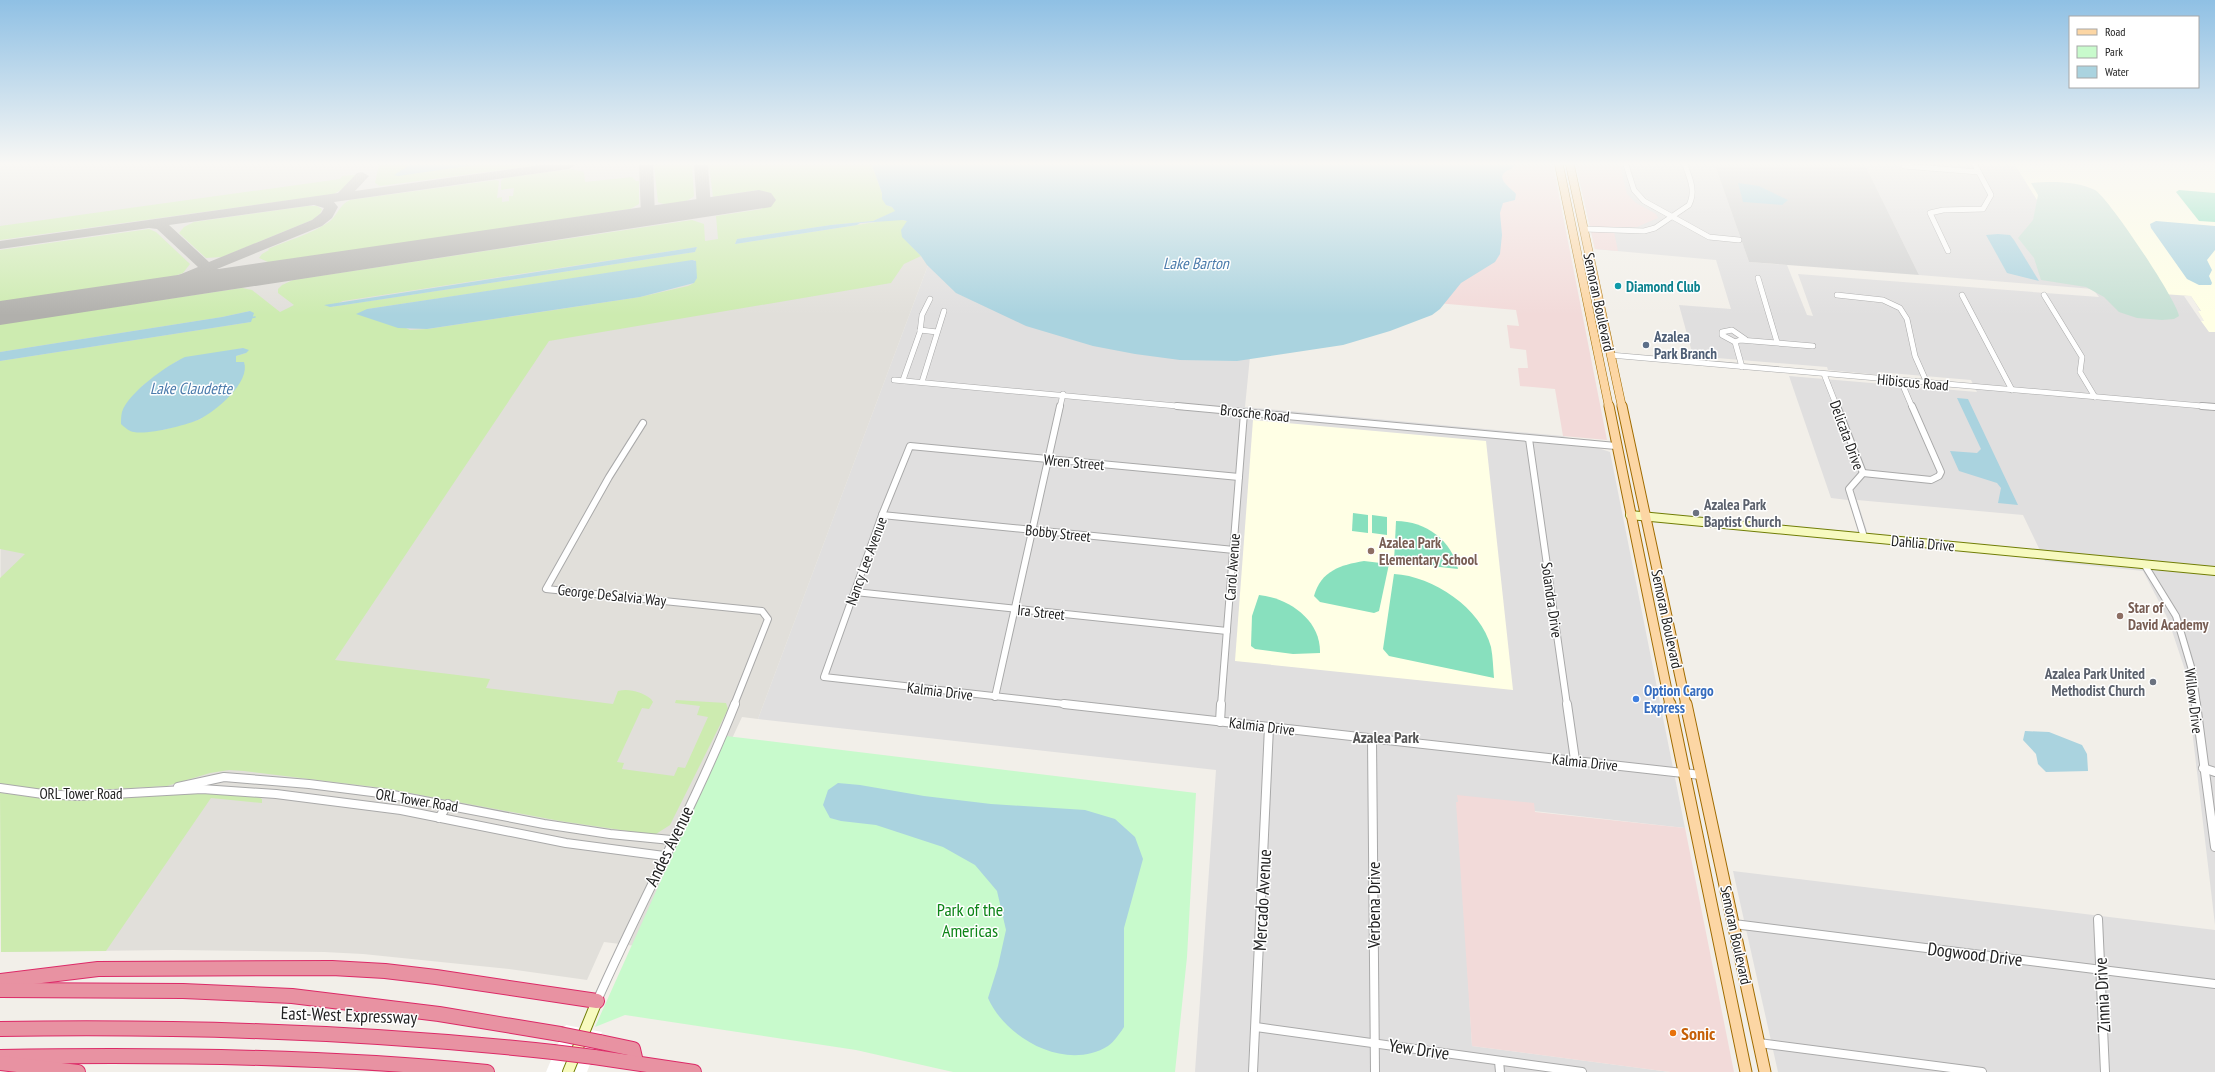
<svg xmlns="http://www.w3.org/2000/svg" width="2215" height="1072" font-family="'PT Sans Narrow',sans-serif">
  <rect width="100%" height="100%" fill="#f2efe9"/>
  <!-- residential -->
  <g fill="#e0dfdf" fill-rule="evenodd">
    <path d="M1576,165H1715L1749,262L1787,265L1807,315L1813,316L1798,274L2099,297L2093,289L1919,275L1865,165H2215V925L2185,670L2168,619L2143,571L2045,561L2023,515L1857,500L1867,531H1859L1848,500L1831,498L1789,376L1977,392L1971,380L1878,372L1879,375L1828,370L1827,367L1693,356L1679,305L1731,309L1716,260L1595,249ZM2184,296H2191L2201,312L2198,311L2204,321H2201Z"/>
    <polygon points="952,201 1263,225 1245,407 1563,436 1610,452 1685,828 1534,811 1533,803 1458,802 1472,1046 1670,1072 1195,1072 1216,770 758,719"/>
    <polygon points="1733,871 2215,930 2215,1072 1778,1072"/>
  </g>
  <!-- commercial -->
  <g fill="#f2dad9">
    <polygon points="1413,165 1553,165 1607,440 1563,436 1555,389 1520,386 1518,368 1528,368 1526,350 1510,348 1507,325 1519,326 1516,310 1257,287"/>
    <polygon points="1576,165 1620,165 1627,194 1636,203 1656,214 1658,218 1637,227 1613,227 1618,251 1595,249"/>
    <polygon points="1457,795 1534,803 1535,812 1685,828 1734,1072 1670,1072 1472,1046 1456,802 1458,802"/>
  </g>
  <!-- education -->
  <g fill="#ffffe5">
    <polygon points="2015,165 2215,165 2215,332 2209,332 2201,321 2204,321 2198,311 2201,311 2191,296 2093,289"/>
    <polygon points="1253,420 1486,441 1513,690 1235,661"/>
  </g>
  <!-- religious -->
  <polygon fill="#d0d0d0" points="1715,165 1865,165 1919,275 1749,262"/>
  <!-- airport -->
  <polygon fill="#e1dfda" points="0,165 1413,165 952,201 758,719 742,717 636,946 604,942 587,980 509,969 363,954 324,952 173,950 1,952"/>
  <!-- grass -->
  <g fill="#cdebb0" fill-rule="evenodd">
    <polygon points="379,165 539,165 380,186 375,183"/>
    <path d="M654,165H692L694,196C687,203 667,207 658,202Z"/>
    <path d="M709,165H872L886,205L892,207L896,211L873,221L831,225L737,239L735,244L896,219L907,221L902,236L921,256L904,264L891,283L549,341L335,660L490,679L486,688L613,704L618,691C629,688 642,692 651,699L653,702L649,709L642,708L617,762L624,763L622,769L674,776L678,767L685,768L708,717L697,715L700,706L675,703L676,700L726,703L728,709L670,825L656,834H648L560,821L383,788L244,771L229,770L210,773L167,786L79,791L48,790L0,784V578L25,554L0,549V361L251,322L250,311L222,317L0,352V324L242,288L252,290L280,312L294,305L278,293V289L282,285L293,280L692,220L704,224L705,241L718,239L716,216L762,209L758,190L713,197ZM697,247L695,252L330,307L343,301ZM695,260L694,283L688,286L640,297L428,329L410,330L367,309ZM243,348L246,353L236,356V362L201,419L163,430L142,386L177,361Z"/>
    <path d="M572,169L584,172L585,182L632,177L636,181H639V204L630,209L270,263L259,258L262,254L269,250L268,249C287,241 311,234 329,222C338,215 339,205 350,200L496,180L499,181L497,198L502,197V202L509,201V196H513L514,188L501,190V181L504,178Z"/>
    <polygon points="352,175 356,175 344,188 334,194 0,240 0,226 340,179 342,176"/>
    <polygon points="308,206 317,206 322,209 320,214 312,220 222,257 206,258 179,233 184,227 194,222"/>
    <polygon points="149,229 156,232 190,264 183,273 172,277 0,303 0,250"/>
    <polygon points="194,792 257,796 262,799 262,803 211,798 106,951 1,952 0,793 77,799"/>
  </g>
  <!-- wetland -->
  <path fill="#c6e0d4" d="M2031,183C2051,181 2077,181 2095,190C2107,196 2177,300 2179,316L2174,319L2162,320L2137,318L2119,312L2104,297L2086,287L2041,280L2034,258L2018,238L2033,220L2038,195Z"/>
  <!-- park -->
  <polygon fill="#c8facc" points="726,736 1196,793 1187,957 1175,1072 953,1072 856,1050 625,1015 595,1027"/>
  <!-- pitch -->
  <g fill="#88e0be">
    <polygon points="2179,190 2215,193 2215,222 2199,221 2176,192"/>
    <polygon points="1353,513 1368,515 1368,533 1352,531"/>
    <polygon points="1372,515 1387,517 1387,535 1372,533"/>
    <path d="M1396,521C1426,521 1452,541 1458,569L1394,562Z"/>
    <path d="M1364,561L1389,564L1379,611L1374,613L1320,602L1314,596C1321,571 1340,565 1364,561Z"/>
    <path d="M1394,574C1433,576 1481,608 1491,647C1493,657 1493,668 1494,678L1389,656L1383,649Z"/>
    <path d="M1259,595C1289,598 1321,620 1320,653L1293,654L1255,649L1251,646L1252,616Z"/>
  </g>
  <!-- water -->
  <g fill="#aad3df">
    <polygon points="410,165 474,165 398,176 394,175"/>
    <path d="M872,165H1515C1512,170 1508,169 1504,173C1497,180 1512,189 1516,194L1515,200L1503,203L1500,213L1502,235L1500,254L1495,262L1461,283L1440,309L1432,315L1390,331L1343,345L1237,361L1180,360L1135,354L1093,346L1026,326L956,293L927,265L921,256L902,237L901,230L907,221L903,220L860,223L857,225L735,244L737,239L831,225L873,221L895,211L892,207L886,205L882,199V193Z"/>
    <polygon points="1738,183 1759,186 1788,200 1782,205 1743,202"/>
    <polygon points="2156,221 2215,226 2215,250 2207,260 2212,270 2209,276 2212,283 2211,285 2199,285 2187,279 2151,228 2150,224"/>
    <polygon points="1998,234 2010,235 2014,240 2039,281 2007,273 1986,235"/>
    <polygon points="697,247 695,252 344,305 330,307 324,305"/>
    <polygon points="692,260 696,261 697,278 694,283 640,297 427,329 398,328 356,314 367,309"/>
    <polygon points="250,311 254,313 251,322 0,361 0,352 222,317"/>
    <path d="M243,348L249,350L246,353L236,356V362H244C251,382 216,411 200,419C188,425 147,435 134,432C130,432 124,427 121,424C121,420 121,416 122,412C128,393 167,365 185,357Z"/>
    <polygon points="1957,398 1968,399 2018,505 1998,503 2001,488 1997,483 1959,471 1950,451 1977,453 1981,449"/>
    <polygon points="2025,731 2049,732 2082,745 2087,754 2088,771 2046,772 2038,764 2036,754 2023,740"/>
    <path d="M838,783L860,785L924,796L991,804L1085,810L1115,819L1135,837L1143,859L1124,928V1027C1120,1033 1114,1042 1108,1046C1066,1072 1006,1039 988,998L998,966L1006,930L997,891L975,865L943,847L876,825L841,821L830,818L823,805L828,790Z"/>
  </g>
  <!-- pier -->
  <polygon fill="#fff" points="566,1025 602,1032 587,1072 546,1072"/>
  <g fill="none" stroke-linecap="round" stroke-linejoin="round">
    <!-- stream -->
    <polyline stroke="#aad3df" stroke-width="1.5" points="250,318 255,317"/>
    <!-- taxiway -->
    <g fill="#b1b0ac" fill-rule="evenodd">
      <path d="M540,165H576L569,169L334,202L338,207L332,218L322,226L217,269L226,273L249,274L251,277L249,280C236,284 217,284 206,274C189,281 153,300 136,295L134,292L136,289L162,282L198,267L157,229L149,228L0,249V241L338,193L357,173L362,172L369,176L355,191ZM314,205L324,208L321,213L312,220L209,262L169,225Z"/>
      <polygon points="639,165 653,165 655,216 648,220 641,216"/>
      <polygon points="694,165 708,165 711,208 709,211 699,211 697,208"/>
    </g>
    <!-- runway -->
    <polygon fill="#b1b0ac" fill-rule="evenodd" points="759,190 771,193 776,200 771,207 0,325 0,301"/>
    <!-- street-far2 casing -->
    <g stroke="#a9a9a9" stroke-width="6">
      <g id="street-far2">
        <polyline points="1626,165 1634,190 1644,201 1709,237 1739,240"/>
        <polyline points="1904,166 1979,172"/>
        <path d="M1584,229L1644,231L1655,228L1689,205C1696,191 1690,179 1685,165"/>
        <polyline points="1948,251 1930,213 1943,210 1983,209 1991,195 1975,165"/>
        <polyline points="1758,278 1777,342"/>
        <polyline points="1837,295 1883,300 1900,308 1907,319 1915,356 1927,383"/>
        <polyline points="1962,295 2012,390"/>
        <polyline points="2044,295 2082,357 2080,372 2095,397"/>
        <polyline points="920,330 937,332"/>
        <polyline points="1735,342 1722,335 1722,332 1732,330 1745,339"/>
        <polyline points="1610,355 2214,407"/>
        <polyline points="1742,367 1735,342 1740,340 1813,346"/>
        <polyline points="1824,374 1837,407"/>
        <polyline points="894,380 1188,407"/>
        <polyline points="903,380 920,332 922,315 930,299"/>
        <polyline points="1901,381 1912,407"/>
        <polyline points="922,382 944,311"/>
        <polyline points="1060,407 1063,394"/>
      </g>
    </g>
    <!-- street-far1 casing -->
    <g stroke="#a9a9a9" stroke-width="8">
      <g id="street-far1">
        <polyline points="1177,406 1616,446"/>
        <polyline points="1837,406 1863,473"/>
        <polyline points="2202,406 2215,407"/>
        <polyline points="643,423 609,477 546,589 762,611 768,619 734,705"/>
        <polyline points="1529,439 1567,705"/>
        <polyline points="1863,473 1931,480 1939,476 1941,472 1912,406"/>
        <polyline points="1863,473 1849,489 1864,537"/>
        <polyline points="882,515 1234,550"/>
        <polyline points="2144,564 2176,616 2192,670 2197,705"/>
        <polyline points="855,592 1227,631"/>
        <polyline points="995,697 1060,406"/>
        <polyline points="1073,705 824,677 882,515 910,446 1239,477"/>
        <polyline points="1221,705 1244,413"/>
      </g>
    </g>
    <!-- street casing -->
    <g stroke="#a9a9a9" stroke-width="10">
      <g id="street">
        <polyline points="1064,704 1701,775"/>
        <polyline points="1567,704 1575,760"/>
        <polyline points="2196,704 2215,847"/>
        <polyline points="1220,722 1221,704"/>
        <polyline points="1372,739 1375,1072"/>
        <polyline points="2203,768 2215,772"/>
        <polyline points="178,787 224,777 309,784 388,794 544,824 610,834 671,840"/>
        <polyline points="0,788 43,794 78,796 202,789 276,794 401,810 566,843 664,856"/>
        <polyline points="439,818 448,804"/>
        <polyline points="2098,919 2105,1072"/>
        <polyline points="1734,924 2215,984"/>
        <path d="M597,1001C641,901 695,805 735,704"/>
        <polyline points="1256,1027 1582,1072"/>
        <polyline points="1759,1043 1982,1072"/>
        <polyline points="1499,1061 1500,1072"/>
        <polyline points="1253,1072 1269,727"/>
      </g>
    </g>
    <!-- secondary-far1 casing -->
    <g stroke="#707d05" stroke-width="10">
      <polyline id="secondary-far1" points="1630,515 2215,571"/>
    </g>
    <!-- secondary casing -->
    <g stroke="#707d05" stroke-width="12">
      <polyline id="secondary" points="568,1072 597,1001"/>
    </g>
    <!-- primary-far2 casing -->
    <g stroke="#a06b00" stroke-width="9">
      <g id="primary-far2">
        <polyline points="1559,165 1609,407"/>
        <polyline points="1570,165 1622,407"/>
      </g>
    </g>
    <!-- primary-far1 casing -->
    <g stroke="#a06b00" stroke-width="11">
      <g id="primary-far1">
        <polyline points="1609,406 1670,705"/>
        <polyline points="1622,406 1686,705"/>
      </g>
    </g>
    <!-- primary casing -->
    <g stroke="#a06b00" stroke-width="13">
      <g id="primary">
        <polyline points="1670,704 1746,1072"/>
        <polyline points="1686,704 1765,1072"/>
      </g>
    </g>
    <!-- highway casing -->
    <g stroke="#dc2a67" stroke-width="16">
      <g id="highway">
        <polyline points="0,981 98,969 332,968 385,971 436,977 597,1001"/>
        <polyline points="0,990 183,991 292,996 439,1014 560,1034"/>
        <path d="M0,1029C185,1026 369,1032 553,1052"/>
        <polyline points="600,1042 633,1049 636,1062"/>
        <path d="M0,1057C162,1054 326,1056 487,1072"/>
        <polyline points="594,1057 694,1072"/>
        <polyline points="0,1063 78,1072"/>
      </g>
    </g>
    <!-- street-far2 -->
    <use href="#street-far2" stroke="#fff" stroke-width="5"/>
    <!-- street-far1 -->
    <use href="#street-far1" stroke="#fff" stroke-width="6"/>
    <!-- street -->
    <use href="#street" stroke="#fff" stroke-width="8"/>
    <!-- secondary-far1 -->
    <use href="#secondary-far1" stroke="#f7fabf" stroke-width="8"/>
    <!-- secondary -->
    <use href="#secondary" stroke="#f7fabf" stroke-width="10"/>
    <!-- primary-far2 -->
    <use href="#primary-far2" stroke="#fcd6a4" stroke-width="8"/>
    <!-- primary-far1 -->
    <use href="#primary-far1" stroke="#fcd6a4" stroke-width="9"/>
    <!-- primary -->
    <use href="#primary" stroke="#fcd6a4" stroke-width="11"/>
    <!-- highway -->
    <use href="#highway" stroke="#e892a2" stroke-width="14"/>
    <!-- highway-bridge casing -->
    <g stroke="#dc2a67" stroke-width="16" stroke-linecap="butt">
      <g id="highway-bridge">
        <polyline points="560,1034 600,1042"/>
        <polyline points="553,1052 594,1057"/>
      </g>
    </g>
    <!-- highway-bridge -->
    <use href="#highway-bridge" stroke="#e892a2" stroke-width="14"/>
  </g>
  <!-- sky -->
  <linearGradient id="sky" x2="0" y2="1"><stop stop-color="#8fc0e4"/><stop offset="0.52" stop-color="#f9f8f5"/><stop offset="1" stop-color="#f9f8f5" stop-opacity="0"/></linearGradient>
  <rect width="2215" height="315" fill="url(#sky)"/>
  <!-- markers -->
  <circle fill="#0f9aa8" stroke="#fff" stroke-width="1.5" cx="1618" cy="286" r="4"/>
  <circle fill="#5c6f8a" stroke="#fff" stroke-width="1.5" cx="1646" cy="345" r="4"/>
  <g fill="#6b7280" stroke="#fff" stroke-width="1.5">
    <circle cx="1696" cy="513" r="4"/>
    <circle cx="2153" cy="682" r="4"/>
  </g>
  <g fill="#8d6e63" stroke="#fff" stroke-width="1.5">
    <circle cx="1371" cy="551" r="4"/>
    <circle cx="2120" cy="616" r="4"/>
  </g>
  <circle fill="#3f7fe0" stroke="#fff" stroke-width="1.5" cx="1636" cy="699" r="4"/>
  <circle fill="#e8710a" stroke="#fff" stroke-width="1.5" cx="1673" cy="1033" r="4"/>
  <g text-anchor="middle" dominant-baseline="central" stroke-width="3" stroke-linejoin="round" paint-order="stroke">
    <!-- culture labels -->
    <g font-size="15" font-weight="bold" fill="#0d838f" stroke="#fff" text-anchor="start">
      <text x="1626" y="286">Diamond Club</text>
    </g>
    <!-- street labels -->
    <g font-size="15" fill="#222" stroke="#fff">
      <text transform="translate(1599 302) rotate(78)">Semoran Boulevard</text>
      <text transform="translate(1913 382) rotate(5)">Hibiscus Road</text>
      <text transform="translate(1255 413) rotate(6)">Brosche Road</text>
      <text transform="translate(1847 435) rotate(70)">Delicata Drive</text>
      <text transform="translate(1074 462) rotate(5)">Wren Street</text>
      <text transform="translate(1058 533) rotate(6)">Bobby Street</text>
      <text transform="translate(1923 543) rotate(5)">Dahlia Drive</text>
      <text transform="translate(866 561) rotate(-70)">Nancy Lee Avenue</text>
      <text transform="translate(1232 567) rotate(-86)">Carol Avenue</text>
      <text transform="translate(612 595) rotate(6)">George DeSalvia Way</text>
      <text transform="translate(1552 600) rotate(82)">Solandra Drive</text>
      <text transform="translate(1041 612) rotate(6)">Ira Street</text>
      <text transform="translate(1667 619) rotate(78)">Semoran Boulevard</text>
      <text transform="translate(940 691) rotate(7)">Kalmia Drive</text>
      <text transform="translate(2194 701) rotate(83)">Willow Drive</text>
      <text transform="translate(1262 726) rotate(7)">Kalmia Drive</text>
      <text transform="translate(1585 762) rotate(6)">Kalmia Drive</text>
      <text x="81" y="793">ORL Tower Road</text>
      <text transform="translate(417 800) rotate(9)">ORL Tower Road</text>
      <text transform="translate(1736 935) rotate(78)">Semoran Boulevard</text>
    </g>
    <!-- service labels -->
    <g font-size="15" font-weight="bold" fill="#4e5e75" stroke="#fff" text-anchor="start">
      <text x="1654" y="336">Azalea<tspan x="1654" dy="17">Park Branch</tspan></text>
    </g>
    <!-- worship labels -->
    <g font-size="15" font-weight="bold" fill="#5b616d" stroke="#fff" text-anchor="start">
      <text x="1704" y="504">Azalea Park<tspan x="1704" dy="17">Baptist Church</tspan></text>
      <text x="2145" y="673" text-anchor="end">Azalea Park United<tspan x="2145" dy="17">Methodist Church</tspan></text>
    </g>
    <!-- education labels -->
    <g font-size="15" font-weight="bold" fill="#785e54" stroke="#fff" text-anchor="start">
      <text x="1379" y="542">Azalea Park<tspan x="1379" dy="17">Elementary School</tspan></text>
      <text x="2128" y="607">Star of<tspan x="2128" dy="17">David Academy</tspan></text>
    </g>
    <!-- shop labels -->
    <g font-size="15" font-weight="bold" fill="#366cbe" stroke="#fff" text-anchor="start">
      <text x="1644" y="690">Option Cargo<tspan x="1644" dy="17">Express</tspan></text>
    </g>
    <!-- water labels -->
    <g font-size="16" font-style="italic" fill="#4a7aab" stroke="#fff">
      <text x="1196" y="263">Lake Barton</text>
      <text x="191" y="388">Lake Claudette</text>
    </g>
    <!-- neighbourhood labels -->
    <g font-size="16" font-weight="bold" fill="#555" stroke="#fff">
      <text x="1386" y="737">Azalea Park</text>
    </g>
    <!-- near-street labels -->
    <g font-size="18" fill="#222" stroke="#fff">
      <text transform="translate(669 846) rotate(-64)">Andes Avenue</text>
      <text transform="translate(1262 900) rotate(-87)">Mercado Avenue</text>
      <text transform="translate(1373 905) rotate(-90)">Verbena Drive</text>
      <text transform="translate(1975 954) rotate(7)">Dogwood Drive</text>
      <text transform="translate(2102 995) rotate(-93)">Zinnia Drive</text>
      <text transform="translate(349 1015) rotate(2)">East-West Expressway</text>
      <text transform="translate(1419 1049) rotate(8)">Yew Drive</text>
    </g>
    <!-- near-park labels -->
    <g font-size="18" fill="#0c8416" stroke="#fff">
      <text x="970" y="909">Park of the<tspan x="970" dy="21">Americas</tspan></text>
    </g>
    <!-- near-food labels -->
    <g font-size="18" font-weight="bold" fill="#c56008" stroke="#fff" text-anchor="start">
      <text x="1681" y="1033">Sonic</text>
    </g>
  </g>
  <!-- legend -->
  <rect x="2069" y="16" width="130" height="72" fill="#ffffff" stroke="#a7a7a7"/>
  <rect x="2077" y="29" width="20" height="6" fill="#fcd6a4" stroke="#a7a7a7"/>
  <text x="2105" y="36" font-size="12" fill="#222222">Road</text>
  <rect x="2077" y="46" width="20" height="12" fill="#c8facc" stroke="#a7a7a7"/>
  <text x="2105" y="56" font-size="12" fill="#222222">Park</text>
  <rect x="2077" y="66" width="20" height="12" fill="#aad3df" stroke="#a7a7a7"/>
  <text x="2105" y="76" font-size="12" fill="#222222">Water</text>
</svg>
